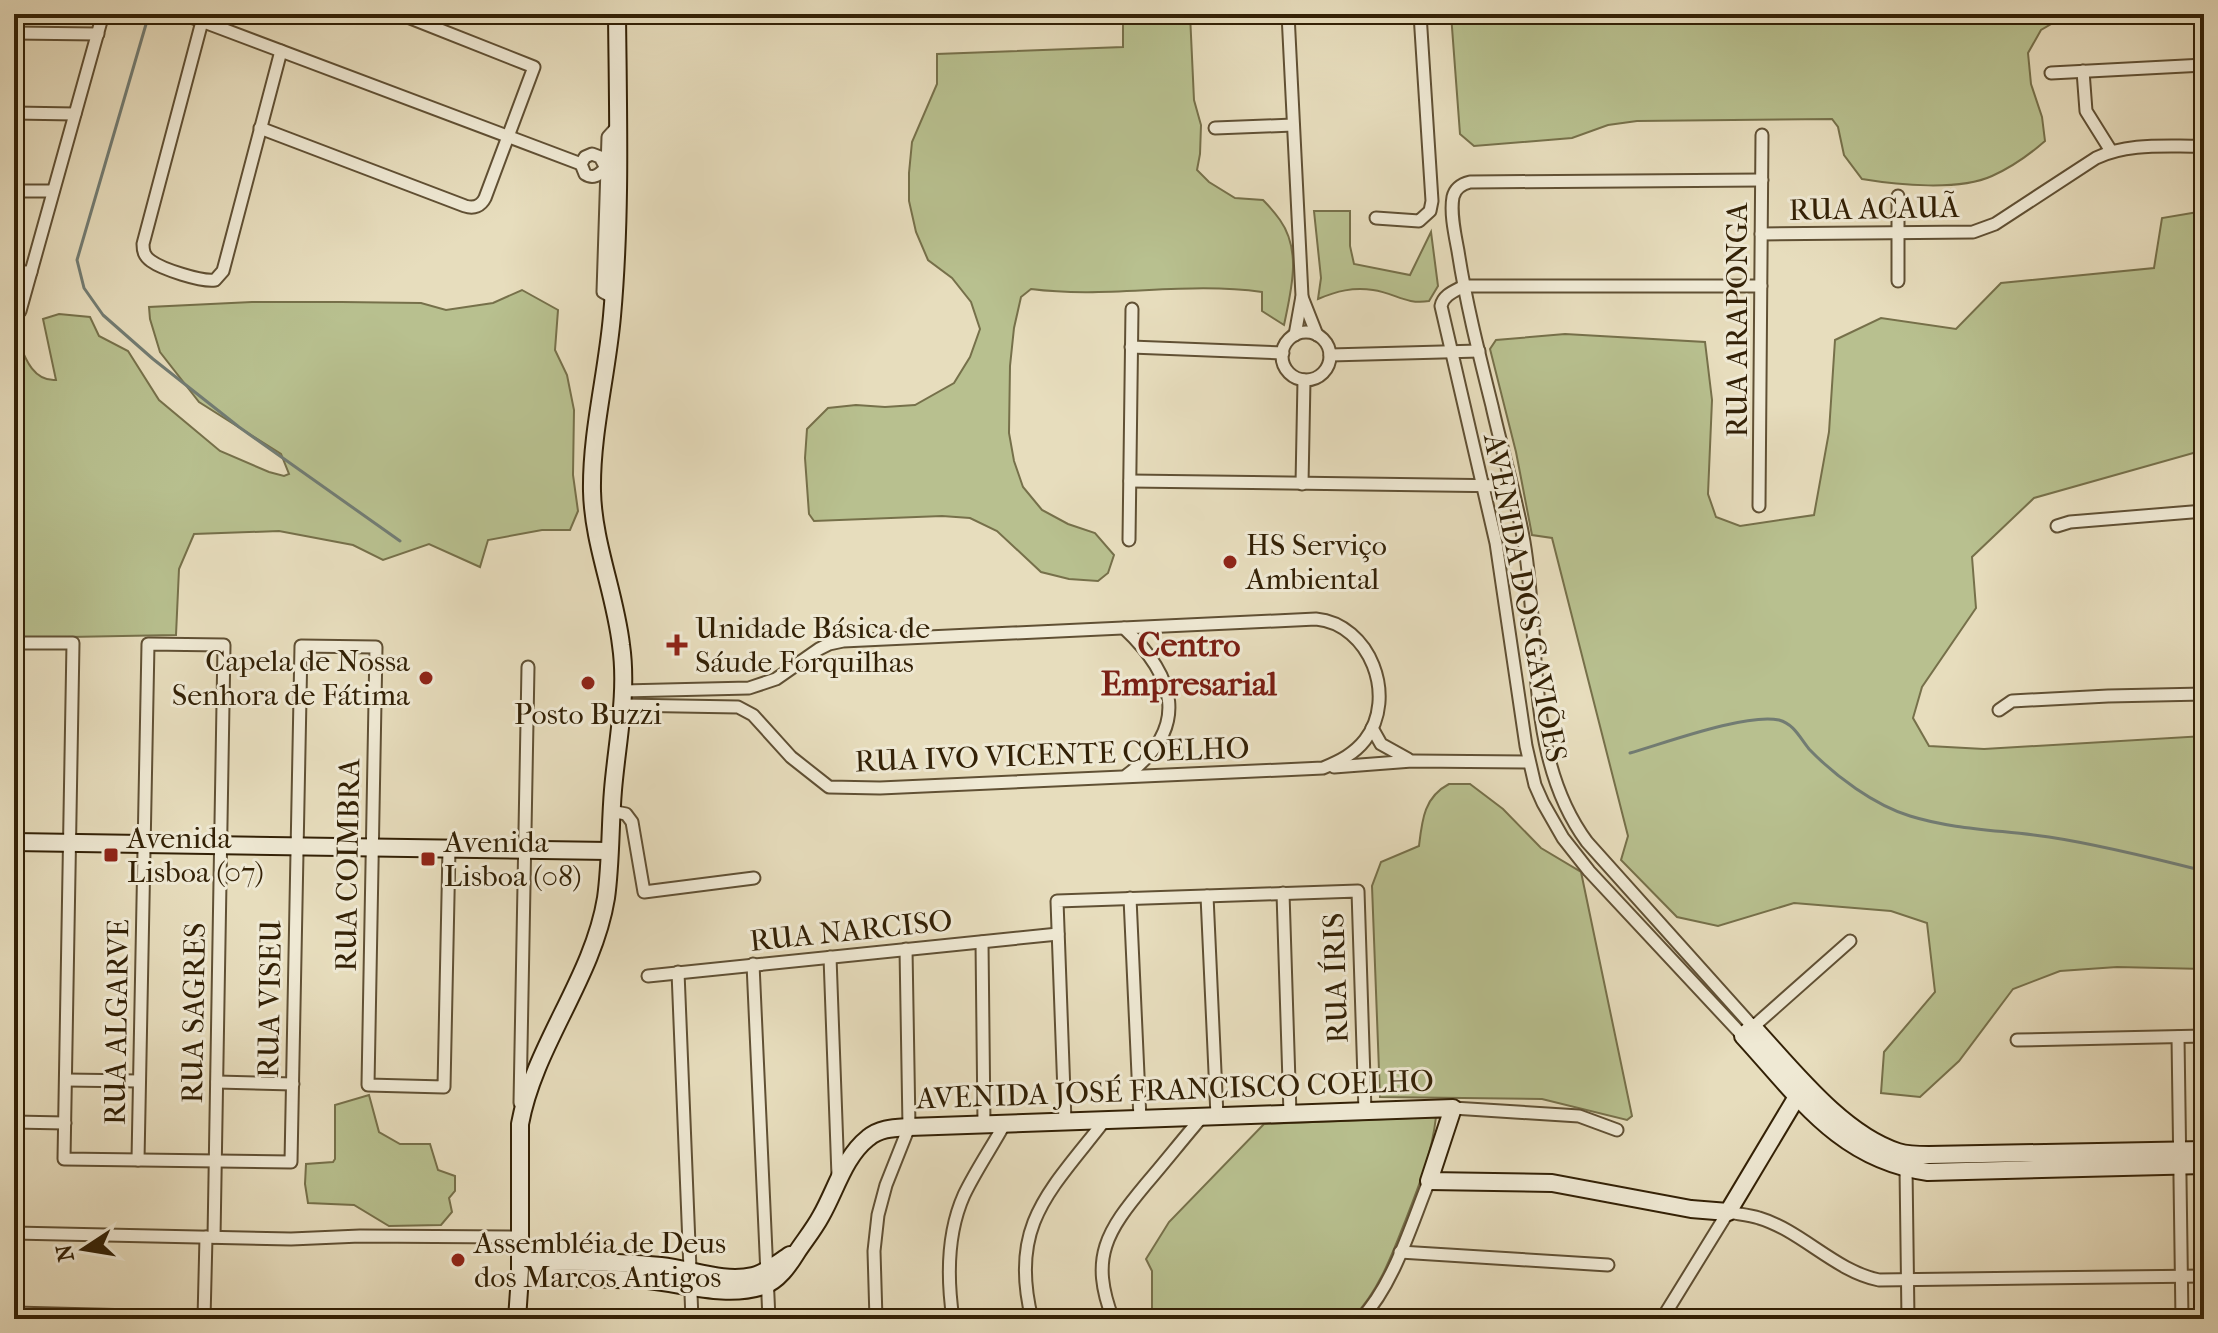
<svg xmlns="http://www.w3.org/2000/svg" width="2218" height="1333" font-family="'IM FELL French Canon',serif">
  <rect width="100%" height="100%" fill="#e7ddbd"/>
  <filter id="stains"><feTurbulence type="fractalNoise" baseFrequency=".0025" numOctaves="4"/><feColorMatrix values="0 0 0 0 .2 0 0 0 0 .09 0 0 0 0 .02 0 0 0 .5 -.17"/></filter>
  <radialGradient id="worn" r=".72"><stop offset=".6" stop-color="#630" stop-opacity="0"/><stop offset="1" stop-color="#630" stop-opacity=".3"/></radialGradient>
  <!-- green -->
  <g fill="#b8c08f" stroke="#76704a" stroke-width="2">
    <path d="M1123,14H1190L1194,100L1201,125L1200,154L1197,170L1209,182L1235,198L1263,200C1269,206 1275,213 1280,220C1302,251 1291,291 1284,325L1262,311V292C1185,281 1108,299 1031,289L1021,297L1014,328L1010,366L1009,433L1014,461L1023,487L1042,510L1068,524L1095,533L1114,555L1108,573L1098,581L1069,579L1041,572L997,531L970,518L942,516L814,521L809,514L805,458L807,429L828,408L856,405L885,407L915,405L954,383L970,357L980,329L971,302L952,278L928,260L916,232L909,201V173L912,142L937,84V54L1123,47Z"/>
    <path d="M1451,14H2204V18L2060,19L2041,30L2028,53L2031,84L2042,117L2045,141C2029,155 2012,167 1992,176C1959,191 1898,185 1862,179L1844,155L1838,127L1832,119L1637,121L1608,125L1572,138L1474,146L1460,134Z"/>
    <path d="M1314,211H1350V246L1354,264L1410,275L1431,232L1438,286L1429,301C1406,305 1395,293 1373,290C1353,287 1337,291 1318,299L1321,278Z"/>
    <polygon points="2204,211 2204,450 2034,498 1972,557 1976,608 1922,687 1913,718 1929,746 1984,749 2204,736 2204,969 2117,967 2060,971 2013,989 1959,1061 1920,1097 1881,1093 1884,1052 1935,992 1927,923 1891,911 1794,903 1718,926 1677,917 1621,860 1628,836 1552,538 1532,535 1516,452 1490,349 1496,340 1565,334 1705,342 1712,400 1708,494 1716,517 1740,526 1814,515 1829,432 1835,340 1881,318 1956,329 2001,283 2154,268 2162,218"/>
    <path d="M522,290L558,310L555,350L567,375L574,410L573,475L578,511L570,530H542L488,540L480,567L429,544L383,560L353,545L279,531L194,534L179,569L176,635L14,638V331C23,351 30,382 56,380L43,319L59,314L90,317L99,336L128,351L159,400L220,451L269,472L284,476L289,474L281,454L199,402L160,352L150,319L149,307L252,302H342L421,303L446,310L493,303Z"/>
    <path d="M1449,784H1470L1503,809L1541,848L1581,872L1632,1116L1627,1120L1542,1099L1380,1097L1372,886L1381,862L1419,846C1422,820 1424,797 1449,784Z"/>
    <polygon points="369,1095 379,1132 400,1144 430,1144 438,1170 455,1176 455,1191 449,1198 452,1212 441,1225 389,1226 354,1205 308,1203 305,1184 306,1164 333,1162 335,1159 335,1105"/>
    <path d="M1436,1117C1432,1153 1419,1186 1406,1219C1392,1255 1379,1291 1352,1319H1157L1152,1311V1271L1146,1259L1169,1222L1264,1124Z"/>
  </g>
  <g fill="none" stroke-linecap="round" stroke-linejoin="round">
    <!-- stream -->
    <g stroke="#727c73" stroke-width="3">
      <polyline points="149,14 77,260 84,288 103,315 153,359 239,427 400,541"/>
      <path d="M1630,753C1665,743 1746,713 1779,720C1794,724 1800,738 1809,749C1835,776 1874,805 1910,816C1955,830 2002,830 2049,837C2101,845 2153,858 2204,871"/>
    </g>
    <!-- street casing -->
    <g stroke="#605034" stroke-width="15">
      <g id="street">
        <polyline points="183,14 581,164"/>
        <path d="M204,14L143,244C143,251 144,256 151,261C162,269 201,282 215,280L223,271L281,51"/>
        <polyline points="1288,14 1302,296 1295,335"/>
        <polyline points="1211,15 1242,14"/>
        <polyline points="14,33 98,34"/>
        <polyline points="2083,71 2086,111 2111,151"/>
        <polyline points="2051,73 2204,65"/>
        <polyline points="14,113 75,114"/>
        <path d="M260,128L465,206C474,209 481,206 485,198L534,67L400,14"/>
        <polyline points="1215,128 1293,125"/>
        <path d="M592,154L600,157L606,168C599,174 594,180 585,174L581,164L585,157Z"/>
        <path d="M1762,180L1470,182C1462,184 1455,188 1453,197C1450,213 1455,235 1458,251C1466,303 1479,354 1492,406C1502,451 1516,496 1524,542C1541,640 1524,757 1587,842L1753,1027L1850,941"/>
        <polyline points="14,191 53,191"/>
        <polyline points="1898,196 1898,281"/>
        <polyline points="1376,218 1419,221 1430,211 1432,201 1420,14"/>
        <path d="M1761,234L1973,232L1995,224L2096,158C2129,142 2169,147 2204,146"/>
        <polyline points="14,272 31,272"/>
        <polyline points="1302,297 1317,335"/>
        <polyline points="614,298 603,292 608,137 618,126"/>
        <polyline points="20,311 103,14"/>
        <circle cx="1306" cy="356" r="24"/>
        <polyline points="1131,347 1283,353"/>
        <polyline points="1330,355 1479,351"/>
        <polyline points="1130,481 1511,486"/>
        <polyline points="1302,484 1304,380"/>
        <polyline points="1759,506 1762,135"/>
        <polyline points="2057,526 2070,522 2204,511"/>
        <polyline points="1129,540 1132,309"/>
        <path d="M1124,628C1175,676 1191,727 1127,775"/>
        <polyline points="14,643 73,643 64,1159 291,1162 301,646 376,647 368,1085 444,1087 449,849"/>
        <path d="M622,705L738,707L753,715L791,757L829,787L880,788L1323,768C1340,761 1354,754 1365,740C1398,697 1370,624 1316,619L843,641L829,644L819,649L776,679L749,688L623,691"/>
        <polyline points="1999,710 2012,701 2108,696 2204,694"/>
        <polyline points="1372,728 1381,744 1408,759"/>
        <polyline points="1334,767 1412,761 1529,762"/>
        <polyline points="611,811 626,814 632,822 644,892 754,878"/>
        <polyline points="1283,893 1290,1114"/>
        <polyline points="1207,896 1217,1116"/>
        <polyline points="1130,898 1140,1119"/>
        <polyline points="982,942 984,1124"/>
        <polyline points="830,957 838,1176"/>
        <polyline points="753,964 769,1319"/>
        <polyline points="678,972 692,1319"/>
        <polyline points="648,976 1058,934"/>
        <path d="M1743,1036L1589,871L1563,838L1543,803L1535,785L1526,746L1496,543L1441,306C1443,295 1455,291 1464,286H1761"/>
        <polyline points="2178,1037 2182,1319"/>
        <polyline points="2017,1040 2204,1036"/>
        <polyline points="66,1080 139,1081"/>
        <polyline points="217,1082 293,1084"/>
        <polyline points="520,1103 528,667"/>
        <polyline points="1453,1108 1579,1116 1617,1130"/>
        <polyline points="1065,1121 1057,901 1358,891 1365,1111"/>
        <polyline points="14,1122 65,1123"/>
        <polyline points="138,1160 148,644 224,645 214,1237"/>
        <polyline points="1906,1168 1908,1319"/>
        <polyline points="14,1233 291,1239 360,1236 520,1237"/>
        <polyline points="1400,1252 1608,1265"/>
        <polyline points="14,1313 260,1319"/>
        <polyline points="204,1319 206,1237"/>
        <polyline points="876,1319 874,1251 878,1215 886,1185 909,1127 906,949"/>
        <path d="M953,1319C947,1278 947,1233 964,1195C976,1170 992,1147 1005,1123"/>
        <path d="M1032,1319C1008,1224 1051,1190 1105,1120"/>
        <path d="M1113,1319C1089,1257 1107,1231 1146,1184C1165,1162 1183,1139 1202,1117"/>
        <path d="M1361,1319C1394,1284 1411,1225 1429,1181"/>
        <path d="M1662,1319L1728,1212C1738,1214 1750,1215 1759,1218C1802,1231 1835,1271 1879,1280L2204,1276"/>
      </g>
    </g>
    <!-- secondary casing -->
    <g stroke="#332106" stroke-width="20">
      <g id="secondary">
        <polyline points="14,842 609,851"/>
        <path d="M2204,1150L1929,1155C1918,1155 1908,1155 1898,1152C1842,1134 1792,1069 1753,1027L1743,1036C1799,1097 1840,1160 1928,1172L2204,1165"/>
        <path d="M520,1261C567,1262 614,1261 661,1266C691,1269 723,1283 753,1276C766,1273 779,1262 790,1255"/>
        <path d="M520,1276L648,1280C686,1284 726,1298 763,1286C778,1281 789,1265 797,1252C805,1240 814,1229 821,1216C836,1190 844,1157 868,1138C880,1128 894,1128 909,1127L1453,1108L1429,1181L1552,1183L1691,1209L1728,1212L1798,1095"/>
        <path d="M517,1319L520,1276V1124C534,1046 593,978 606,898C611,863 610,825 613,790C617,742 628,693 621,645C615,593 593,543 592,491C591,433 607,374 612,316C621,216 618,115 617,14"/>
      </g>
    </g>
    <!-- street -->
    <use href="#street" stroke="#efe9d4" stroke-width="11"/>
    <!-- secondary -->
    <use href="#secondary" stroke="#efe9d4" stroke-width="16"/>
  </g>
  <!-- markers -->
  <g fill="#8f2418" stroke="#efe9d4" stroke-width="3">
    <circle cx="1230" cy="562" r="8"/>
    <path d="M673 633h8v8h8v8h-8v8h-8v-8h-8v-8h8z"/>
    <circle cx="426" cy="678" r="8"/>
    <circle cx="588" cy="683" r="8"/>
    <rect x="103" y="847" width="16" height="16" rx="4"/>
    <rect x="420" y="851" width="16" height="16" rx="4"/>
    <circle cx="458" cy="1260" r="8"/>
  </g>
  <g text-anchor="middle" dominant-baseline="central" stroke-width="6" stroke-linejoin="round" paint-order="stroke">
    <!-- street labels -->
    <g font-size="30" fill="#332106" stroke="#efe9d4">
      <text transform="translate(1874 209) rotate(-1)">RUA ACAUÃ</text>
      <text transform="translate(1737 320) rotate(-90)">RUA ARAPONGA</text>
      <text transform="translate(1525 598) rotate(79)">AVENIDA DOS GAVIÕES</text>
      <text transform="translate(1052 755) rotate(-2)">RUA IVO VICENTE COELHO</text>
      <text transform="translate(348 865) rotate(-89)">RUA COIMBRA</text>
      <text transform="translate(851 931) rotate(-6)">RUA NARCISO</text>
      <text transform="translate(1336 978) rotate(-92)">RUA ÍRIS</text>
      <text transform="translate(270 999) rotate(-89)">RUA VISEU</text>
      <text transform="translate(194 1013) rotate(-89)">RUA SAGRES</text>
      <text transform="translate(117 1022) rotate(-89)">RUA ALGARVE</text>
      <text transform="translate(1175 1090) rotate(-2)">AVENIDA JOSÉ FRANCISCO COELHO</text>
    </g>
    <!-- poi labels -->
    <g font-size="30" fill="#332106" stroke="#efe9d4" text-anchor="start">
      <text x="1246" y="545">HS Serviço<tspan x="1246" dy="34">Ambiental</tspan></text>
      <text x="695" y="628">Unidade Básica de<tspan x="695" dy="34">Sáude Forquilhas</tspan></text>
      <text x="410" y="661" text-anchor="end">Capela de Nossa<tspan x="410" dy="34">Senhora de Fátima</tspan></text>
      <text x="588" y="714" text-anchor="middle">Posto Buzzi</text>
      <text x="127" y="838">Avenida<tspan x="127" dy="34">Lisboa (07)</tspan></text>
      <text x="444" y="842">Avenida<tspan x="444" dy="34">Lisboa (08)</tspan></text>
      <text x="474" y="1243">Assembléia de Deus<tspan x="474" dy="34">dos Marcos Antigos</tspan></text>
    </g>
    <!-- quarter labels -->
    <g font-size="34" font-weight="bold" fill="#7a1f14" stroke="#efe9d4">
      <text x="1189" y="645">Centro<tspan x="1189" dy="39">Empresarial</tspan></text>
    </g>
  </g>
  <!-- margin -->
  <rect width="2218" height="1333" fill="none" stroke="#e7ddbd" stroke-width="48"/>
  <rect x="16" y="16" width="2186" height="1301" fill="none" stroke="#332106" stroke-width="4"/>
  <rect x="24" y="24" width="2170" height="1285" fill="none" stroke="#332106" stroke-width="2"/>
  <!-- north arrow -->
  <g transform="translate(84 1249) rotate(258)" stroke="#efe9d4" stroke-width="6" paint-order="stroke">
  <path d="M0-6L14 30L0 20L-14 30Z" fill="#332106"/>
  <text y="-12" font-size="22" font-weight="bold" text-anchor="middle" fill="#332106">N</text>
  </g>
  <rect width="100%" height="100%" filter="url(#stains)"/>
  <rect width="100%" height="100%" fill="url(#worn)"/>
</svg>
